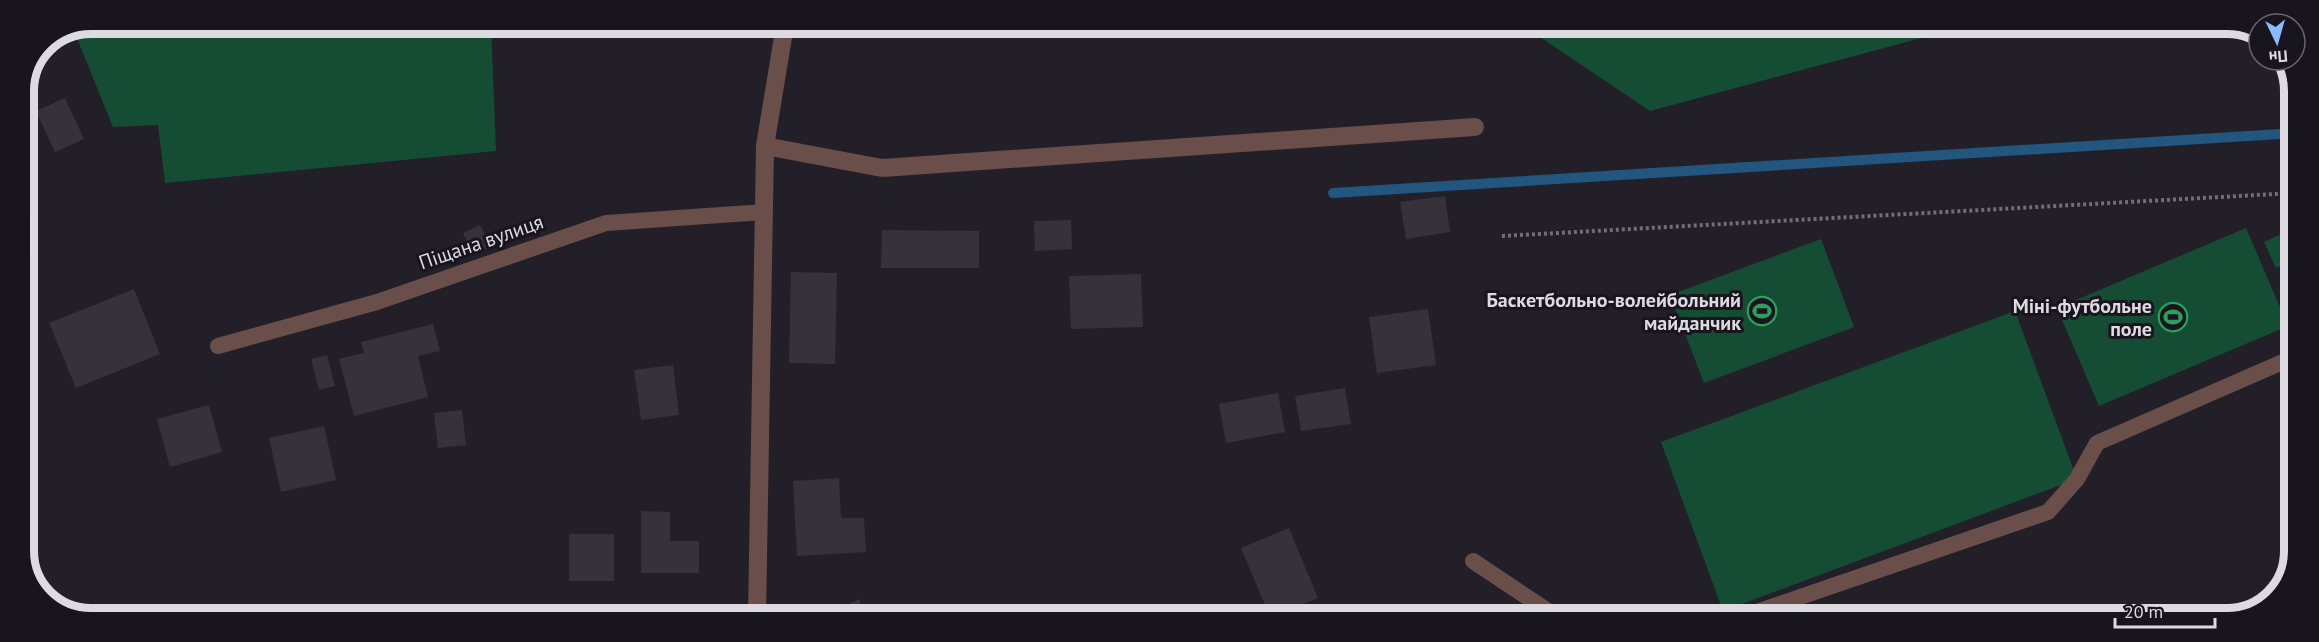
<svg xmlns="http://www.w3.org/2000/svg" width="2319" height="642" font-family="'PT Sans',sans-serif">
  <rect width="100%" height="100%" fill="#221f28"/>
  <!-- green -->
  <g fill="#154d34">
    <polygon points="92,24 399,24 400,26 491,24 496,151 165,183 158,125 113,127 74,31"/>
    <polygon points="1522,25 1966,26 1650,111"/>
    <polygon points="2246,228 2288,326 2099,406 2057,308"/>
    <polygon points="2294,228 2294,260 2276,268 2264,242"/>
    <polygon points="1821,239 1854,327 1704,383 1670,295"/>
    <polygon points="2015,311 2077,479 1723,611 1661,442"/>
  </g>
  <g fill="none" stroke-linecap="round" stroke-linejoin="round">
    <!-- stream -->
    <polyline stroke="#22567e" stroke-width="10" points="1333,193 2295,133"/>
  </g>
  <!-- building -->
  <g fill="#36323c">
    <polygon points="65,98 84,139 55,152 36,111"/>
    <polygon points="1445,196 1450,232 1406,239 1400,202"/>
    <polygon points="1071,220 1072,249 1035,251 1034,221"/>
    <polygon points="480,225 491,247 473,255 463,233"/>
    <polygon points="882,230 979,231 979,268 881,268"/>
    <polygon points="791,272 837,273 835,364 789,363"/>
    <polygon points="1141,274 1143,327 1071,329 1069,276"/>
    <polygon points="134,289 160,354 76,388 49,323"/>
    <polygon points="1428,309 1436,365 1377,373 1369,317"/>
    <polygon points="433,324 440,351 418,356 428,397 354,416 339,359 364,353 361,342"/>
    <polygon points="327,355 335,386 319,390 311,359"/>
    <polygon points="673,365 679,415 641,420 634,370"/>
    <polygon points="1345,388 1351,424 1301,431 1295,396"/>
    <polygon points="1278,393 1285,432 1226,443 1219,404"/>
    <polygon points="209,405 222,452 170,467 157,419"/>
    <polygon points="462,410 466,445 438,448 434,413"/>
    <polygon points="324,426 336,480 281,492 269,438"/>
    <polygon points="839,478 841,518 864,518 866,552 797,556 793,481"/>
    <polygon points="641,511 670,512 670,541 699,541 699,573 641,573"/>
    <polygon points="1289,528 1318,598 1270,617 1241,548"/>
    <rect x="569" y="534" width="45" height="47"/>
    <polygon points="859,599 867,617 823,617"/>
    <polygon points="587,606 588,616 529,616 529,608"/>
  </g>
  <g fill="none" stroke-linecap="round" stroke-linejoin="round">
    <!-- path -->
    <polyline stroke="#716e75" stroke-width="4" stroke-dasharray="3 3" stroke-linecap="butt" points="1502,236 2294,193"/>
    <!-- lane -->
    <g stroke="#6a4e49" stroke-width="16">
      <polyline points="218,346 377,302 606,223 765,212"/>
      <polyline points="1473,561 1557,617"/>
      <polyline points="1576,617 1656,614 1666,617"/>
      <polyline points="1742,617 2048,512 2077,479 2097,443 2294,357"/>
    </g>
    <!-- street -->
    <g stroke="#6a4e49" stroke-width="18">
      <polyline points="765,146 882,168 1475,127"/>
      <polyline points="757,616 765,146 785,25"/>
    </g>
  </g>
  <!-- icons -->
  <defs>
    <g id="stadium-ring" transform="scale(1.5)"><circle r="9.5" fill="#19151e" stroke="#2e9e5b" stroke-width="1.5"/><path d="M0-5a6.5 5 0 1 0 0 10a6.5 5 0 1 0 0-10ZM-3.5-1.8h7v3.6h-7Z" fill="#2e9e5b"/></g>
  </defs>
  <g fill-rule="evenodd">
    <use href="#stadium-ring" x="1762" y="311"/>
    <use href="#stadium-ring" x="2173" y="317"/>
  </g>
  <g text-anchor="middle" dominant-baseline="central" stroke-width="6" stroke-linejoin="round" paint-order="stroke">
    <!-- street labels -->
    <g font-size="20" fill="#dddae0" stroke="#19151e">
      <text transform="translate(481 242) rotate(-19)">Піщана вулиця</text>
    </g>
    <!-- poi labels -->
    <g font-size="20" font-weight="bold" fill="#dddae0" stroke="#19151e" text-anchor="end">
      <text x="1741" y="300">Баскетбольно-волейбольний<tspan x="1741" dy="23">майданчик</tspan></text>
      <text x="2152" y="306">Міні-футбольне<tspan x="2152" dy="23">поле</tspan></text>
    </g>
  </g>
  <!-- crop -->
  <path d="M0 0H2319V642H0ZM91 34H2227A57 57 0 0 1 2284 91V551A57 57 0 0 1 2227 608H91A57 57 0 0 1 34 551V91A57 57 0 0 1 91 34Z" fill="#19151e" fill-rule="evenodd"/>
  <path fill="none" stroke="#dddae0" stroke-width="8" d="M91 34H2227A57 57 0 0 1 2284 91V551A57 57 0 0 1 2227 608H91A57 57 0 0 1 34 551V91A57 57 0 0 1 91 34Z"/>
  <!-- north arrow -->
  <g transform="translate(2277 42) rotate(175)"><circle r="28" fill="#19151e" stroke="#67646c" stroke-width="1.5"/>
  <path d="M0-4.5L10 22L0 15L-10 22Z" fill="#8abafc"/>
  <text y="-9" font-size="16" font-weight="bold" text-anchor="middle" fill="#dddae0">Пн</text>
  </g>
  <!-- scale -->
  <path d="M2115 618v9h100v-9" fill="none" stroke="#dddae0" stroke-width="3"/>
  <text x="2124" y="618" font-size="18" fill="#dddae0" stroke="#19151e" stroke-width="4.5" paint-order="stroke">20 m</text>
</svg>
